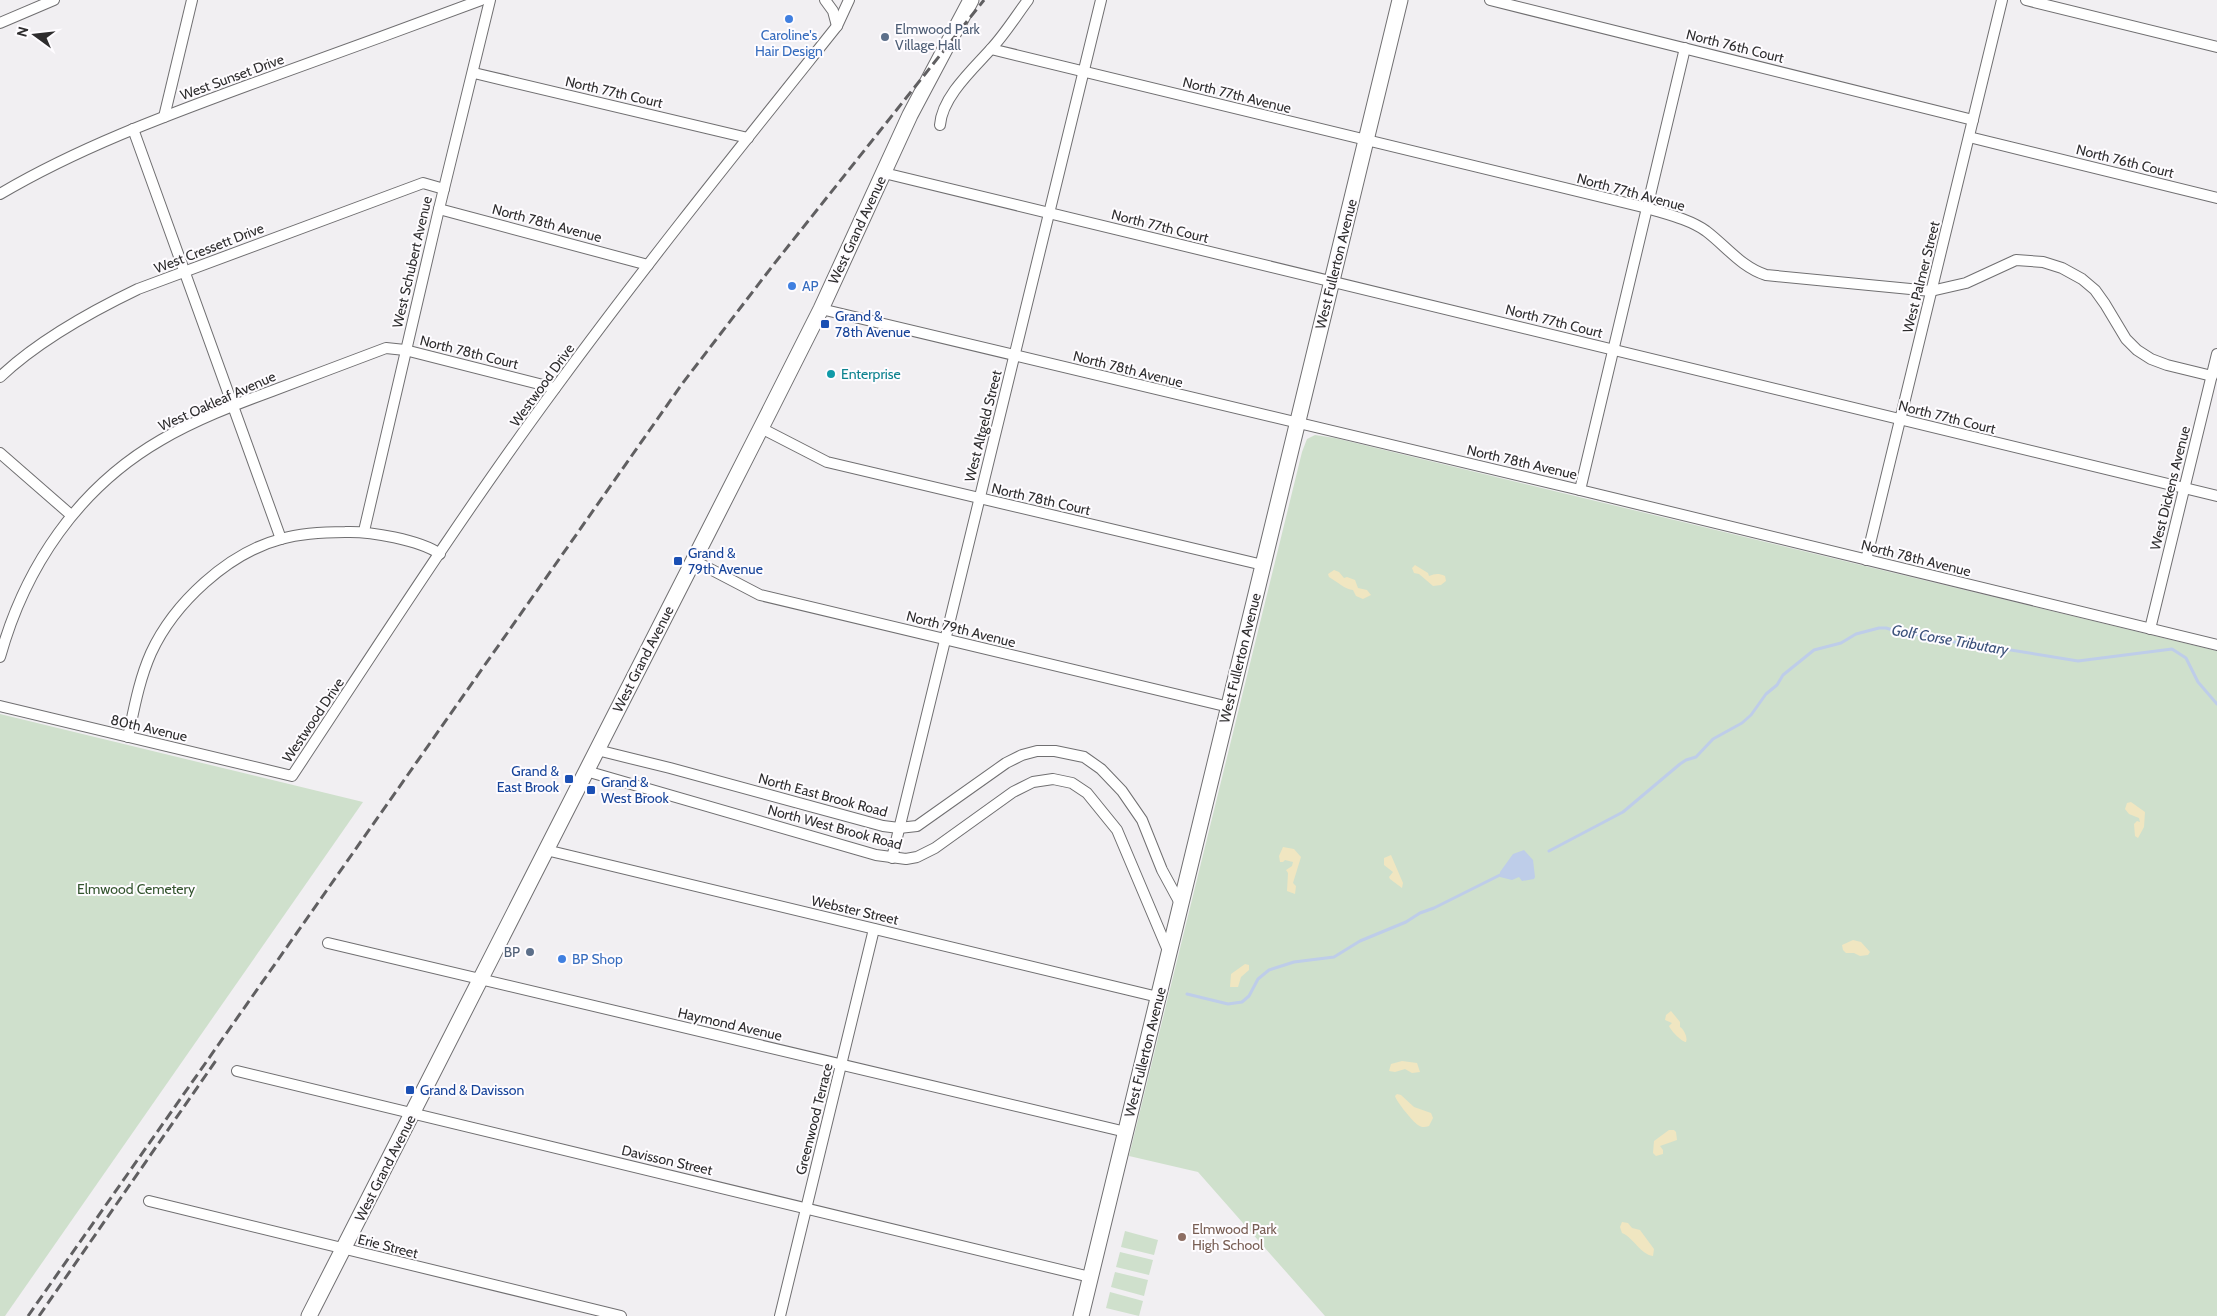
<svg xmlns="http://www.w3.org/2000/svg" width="2217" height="1316" font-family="Cabin,sans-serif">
  <rect width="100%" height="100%" fill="#f1eff2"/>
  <!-- green -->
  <g fill="#cfe0cc">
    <polygon points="1315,435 1335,438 2217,651 2217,1316 1325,1316 1198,1172 1129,1156 1302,452 1307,439"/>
    <polygon points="0,714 363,802 5,1316 0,1316"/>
    <polygon points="1125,1231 1158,1240 1154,1255 1121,1247"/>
    <polygon points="1120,1252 1153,1260 1149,1275 1116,1267"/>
    <polygon points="1115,1272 1148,1280 1144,1296 1111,1287"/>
    <polygon points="1110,1292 1143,1301 1139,1316 1106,1308"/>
  </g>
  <!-- sand -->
  <g fill="#f0e6c1">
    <path d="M1415,565L1428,573L1429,576C1435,574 1438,573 1445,576L1446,581L1441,585L1433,586L1419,574L1414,573L1412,568Z"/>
    <path d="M1334,570L1339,572L1344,578L1347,577L1355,580L1358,588L1367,590L1371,595L1363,599L1356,596L1353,590C1346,590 1336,581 1329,577L1328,574Z"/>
    <polygon points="2131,802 2145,812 2144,827 2138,838 2135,836 2134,824 2137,821 2140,822 2139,818 2129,814 2125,809 2127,803"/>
    <polygon points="1283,847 1294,849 1301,857 1293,883 1296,886 1295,894 1287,891 1288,873 1286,870 1292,866 1293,862 1285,860 1283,862 1280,862 1279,856"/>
    <polygon points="1391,855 1403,883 1402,888 1390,879 1389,877 1393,872 1384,865 1384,858"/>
    <polygon points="1853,940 1861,942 1870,952 1868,955 1860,956 1854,953 1846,953 1843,950 1842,945"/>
    <polygon points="1245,964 1249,965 1249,970 1241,977 1238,987 1230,987 1231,974"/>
    <path d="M1671,1011L1680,1022V1027C1684,1029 1688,1038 1686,1042C1682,1042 1671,1031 1669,1026L1672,1023L1665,1020L1666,1015Z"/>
    <polygon points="1402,1061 1417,1063 1420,1072 1412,1073 1405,1069 1395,1072 1389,1071 1391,1064"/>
    <path d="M1397,1094L1401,1095L1414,1107L1431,1113L1433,1118L1429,1126C1425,1127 1422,1128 1418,1125C1413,1122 1396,1101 1395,1096Z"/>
    <polygon points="1674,1130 1676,1132 1677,1140 1660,1146 1663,1150 1663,1154 1656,1156 1653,1153 1654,1141 1669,1130"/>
    <path d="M1622,1222L1628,1223L1632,1228L1640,1230L1654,1249L1653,1256C1640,1254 1634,1238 1622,1233L1620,1227Z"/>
  </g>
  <!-- water -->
  <polygon fill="#becde9" points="1524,850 1533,860 1535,877 1534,879 1522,881 1519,877 1512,880 1500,877 1500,872 1513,854"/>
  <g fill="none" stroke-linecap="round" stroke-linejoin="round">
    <!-- stream -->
    <g stroke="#becde9" stroke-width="3">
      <polyline points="1549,851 1623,812 1680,764 1686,760 1696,757 1713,739 1742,723 1751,715 1766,694 1777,685 1783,675 1814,650 1841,643 1856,634 1879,628 1886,628 1906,634 1925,635 1967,645 1992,647 2078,661 2172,649 2186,658 2198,682 2217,704"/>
      <polyline points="1187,994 1228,1004 1242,1002 1249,996 1258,979 1269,970 1294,962 1334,957 1360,941 1406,922 1420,913 1434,908 1502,874"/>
    </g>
    <!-- street casing -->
    <g stroke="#706f71" stroke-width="12">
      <g id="street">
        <polyline points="825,0 833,11 837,26"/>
        <polyline points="1490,0 1973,120"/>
        <polyline points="2026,0 2217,47"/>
        <polyline points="0,23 54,0"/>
        <path d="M991,49L1647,208C1666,214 1689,219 1706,231C1726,246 1741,267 1766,275L1931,291L1966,283L2016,260L2043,262L2062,268L2082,279L2095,290L2105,304L2126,339L2137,350L2151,359L2167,365L2212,376"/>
        <polyline points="474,73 748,138"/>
        <polyline points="164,117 192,0"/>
        <path d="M940,125C942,97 973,69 991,49C1005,34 1016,16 1028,0"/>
        <polyline points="133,129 281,539"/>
        <polyline points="1969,137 2217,198"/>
        <polyline points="884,173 2217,496"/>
        <path d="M0,194C78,148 162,117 246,86C324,58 403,29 481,0"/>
        <polyline points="439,209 648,265"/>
        <polyline points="821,309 1580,490 2217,645"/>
        <path d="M0,377C39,340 90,312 138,289L423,183L444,189"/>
        <polyline points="761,428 827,462 1263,565"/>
        <polyline points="0,453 71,515"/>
        <polyline points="1580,490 1685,48"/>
        <polyline points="364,531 439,209 490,0"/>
        <polyline points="693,560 760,595 1229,707"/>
        <polyline points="1866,560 2002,0"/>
        <polyline points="2150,629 2217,354"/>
        <path d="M0,657C25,567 78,488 161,440C195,420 234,405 272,391C310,377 348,362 386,348L405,350L555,388"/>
        <path d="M0,706L292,776C378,646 463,513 556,387C646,264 742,145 837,26L849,0"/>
        <path d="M128,737C134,709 139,680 151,653C174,603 228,553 281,539C302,533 324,532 345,532C370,531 420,540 440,554"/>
        <polyline points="597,750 670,768 883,826 899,828 917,826 1006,763 1022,755 1037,751 1055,751 1084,757 1101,769 1122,791 1142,820 1162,870 1181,905"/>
        <polyline points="586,771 876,855 906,859 917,857 935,848 1013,792 1033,782 1053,779 1072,783 1087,793 1117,830 1169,953"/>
        <polyline points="546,850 1158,997"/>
        <polyline points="892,858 1101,0"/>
        <polyline points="328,943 1126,1132"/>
        <polyline points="237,1071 1090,1277"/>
        <polyline points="149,1201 621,1316"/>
        <polyline points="780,1316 874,929"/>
      </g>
    </g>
    <!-- secondary casing -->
    <g stroke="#706f71" stroke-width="17">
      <g id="secondary">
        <polyline points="309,1316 761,428 821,309 910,115 971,0"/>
        <polyline points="1081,1316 1400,0"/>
      </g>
    </g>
    <!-- street -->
    <use href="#street" stroke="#fff" stroke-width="10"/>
    <!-- secondary -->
    <use href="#secondary" stroke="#fff" stroke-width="15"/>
    <!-- rail -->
    <g stroke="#605f61" stroke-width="3" stroke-dasharray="10 5" stroke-linecap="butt">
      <polyline points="28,1316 682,384 774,264 984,0"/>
      <polyline points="39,1316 217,1059"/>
    </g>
  </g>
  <!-- markers -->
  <g fill="#3f7fe0" stroke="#fefcff" stroke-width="2">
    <circle cx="789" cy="19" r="5"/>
    <circle cx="792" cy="286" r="5"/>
    <circle cx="562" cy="959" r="5"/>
  </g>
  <g fill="#5c6f8a" stroke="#fefcff" stroke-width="2">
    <circle cx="885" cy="37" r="5"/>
    <circle cx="530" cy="952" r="5"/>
  </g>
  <g fill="#1a4fb4" stroke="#fefcff" stroke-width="2">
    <rect x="820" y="319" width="10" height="10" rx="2.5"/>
    <rect x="673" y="556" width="10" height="10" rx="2.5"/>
    <rect x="564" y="774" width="10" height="10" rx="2.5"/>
    <rect x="586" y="785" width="10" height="10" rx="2.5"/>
    <rect x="405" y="1085" width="10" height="10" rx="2.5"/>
  </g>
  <circle fill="#0f9aa8" stroke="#fefcff" stroke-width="2" cx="831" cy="374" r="5"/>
  <circle fill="#8d6e63" stroke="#fefcff" stroke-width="2" cx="1182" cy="1237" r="5"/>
  <g text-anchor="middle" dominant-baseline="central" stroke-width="4" stroke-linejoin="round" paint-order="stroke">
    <!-- service labels -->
    <g font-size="14" fill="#4e5e75" stroke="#fefcff" text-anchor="start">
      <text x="895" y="29">Elmwood Park<tspan x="895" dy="16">Village Hall</tspan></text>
      <text x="520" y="952" text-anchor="end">BP</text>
    </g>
    <!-- shop labels -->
    <g font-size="14" fill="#366cbe" stroke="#fefcff" text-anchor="start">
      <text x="789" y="35" text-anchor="middle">Caroline's<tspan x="789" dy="16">Hair Design</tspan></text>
      <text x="802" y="286">AP</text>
      <text x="572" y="959">BP Shop</text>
    </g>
    <!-- street labels -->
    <g font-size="14" fill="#2e2d2e" stroke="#fefcff">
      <text transform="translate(1735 46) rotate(14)">North 76th Court</text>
      <text transform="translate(232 77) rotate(-20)">West Sunset Drive</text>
      <text transform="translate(614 92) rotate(13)">North 77th Court</text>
      <text transform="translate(1237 95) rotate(14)">North 77th Avenue</text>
      <text transform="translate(2125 161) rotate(14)">North 76th Court</text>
      <text transform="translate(1631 192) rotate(15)">North 77th Avenue</text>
      <text transform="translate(547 223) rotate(15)">North 78th Avenue</text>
      <text transform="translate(1160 226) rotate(14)">North 77th Court</text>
      <text transform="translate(857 230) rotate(-65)">West Grand Avenue</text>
      <text transform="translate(209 248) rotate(-21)">West Cressett Drive</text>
      <text transform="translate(412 262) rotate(-77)">West Schubert Avenue</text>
      <text transform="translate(1336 264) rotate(-76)">West Fullerton Avenue</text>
      <text transform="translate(1921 277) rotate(-76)">West Palmer Street</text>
      <text transform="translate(1554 321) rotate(14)">North 77th Court</text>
      <text transform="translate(469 352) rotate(14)">North 78th Court</text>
      <text transform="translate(1128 369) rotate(14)">North 78th Avenue</text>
      <text transform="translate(542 385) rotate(-54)">Westwood Drive</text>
      <text transform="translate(217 401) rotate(-24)">West Oakleaf Avenue</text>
      <text transform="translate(1947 417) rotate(14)">North 77th Court</text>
      <text transform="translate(983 426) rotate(-76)">West Altgeld Street</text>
      <text transform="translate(1522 462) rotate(13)">North 78th Avenue</text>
      <text transform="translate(2170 488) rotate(-76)">West Dickens Avenue</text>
      <text transform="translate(1041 499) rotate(13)">North 78th Court</text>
      <text transform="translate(1916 558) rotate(14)">North 78th Avenue</text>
      <text transform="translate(961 629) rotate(14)">North 79th Avenue</text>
      <text transform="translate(1240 658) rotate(-76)">West Fullerton Avenue</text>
      <text transform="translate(643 659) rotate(-63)">West Grand Avenue</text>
      <text transform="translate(313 720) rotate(-56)">Westwood Drive</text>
      <text transform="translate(149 728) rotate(13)">80th Avenue</text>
      <text transform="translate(823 795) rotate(15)">North East Brook Road</text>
      <text transform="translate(835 827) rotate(15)">North West Brook Road</text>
      <text transform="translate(855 910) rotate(13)">Webster Street</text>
      <text transform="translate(730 1024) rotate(13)">Haymond Avenue</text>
      <text transform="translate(1145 1052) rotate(-76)">West Fullerton Avenue</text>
      <text transform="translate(814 1119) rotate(-76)">Greenwood Terrace</text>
      <text transform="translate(667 1160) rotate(13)">Davisson Street</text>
      <text transform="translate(385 1168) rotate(-63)">West Grand Avenue</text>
      <text transform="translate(388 1246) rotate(14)">Erie Street</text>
    </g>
    <!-- transit labels -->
    <g font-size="14" fill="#164399" stroke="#fefcff" text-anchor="start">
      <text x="835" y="316">Grand &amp;<tspan x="835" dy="16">78th Avenue</tspan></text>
      <text x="688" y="553">Grand &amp;<tspan x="688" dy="16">79th Avenue</tspan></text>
      <text x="559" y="771" text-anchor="end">Grand &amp;<tspan x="559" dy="16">East Brook</tspan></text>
      <text x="601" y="782">Grand &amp;<tspan x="601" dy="16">West Brook</tspan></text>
      <text x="420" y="1090">Grand &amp; Davisson</text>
    </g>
    <!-- culture labels -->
    <g font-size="14" fill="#0d838f" stroke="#fefcff" text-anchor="start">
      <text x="841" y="374">Enterprise</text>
    </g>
    <!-- park labels -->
    <g font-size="14" fill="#33542e" stroke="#fefcff">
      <text x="136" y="889">Elmwood Cemetery</text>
    </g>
    <!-- education labels -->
    <g font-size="14" fill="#785e54" stroke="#fefcff" text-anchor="start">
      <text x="1192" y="1229">Elmwood Park<tspan x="1192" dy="16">High School</tspan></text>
    </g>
    <!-- water labels -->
    <g font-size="15" font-style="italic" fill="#3c527b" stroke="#fefcff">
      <text transform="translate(1950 640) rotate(10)">Golf Corse Tributary</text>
    </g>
  </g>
  <!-- north arrow -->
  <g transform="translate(35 35) rotate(285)" stroke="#fefcff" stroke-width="4" paint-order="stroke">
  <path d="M0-4L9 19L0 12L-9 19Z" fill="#2e2d2e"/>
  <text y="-8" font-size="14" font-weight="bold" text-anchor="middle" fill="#2e2d2e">N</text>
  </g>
</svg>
